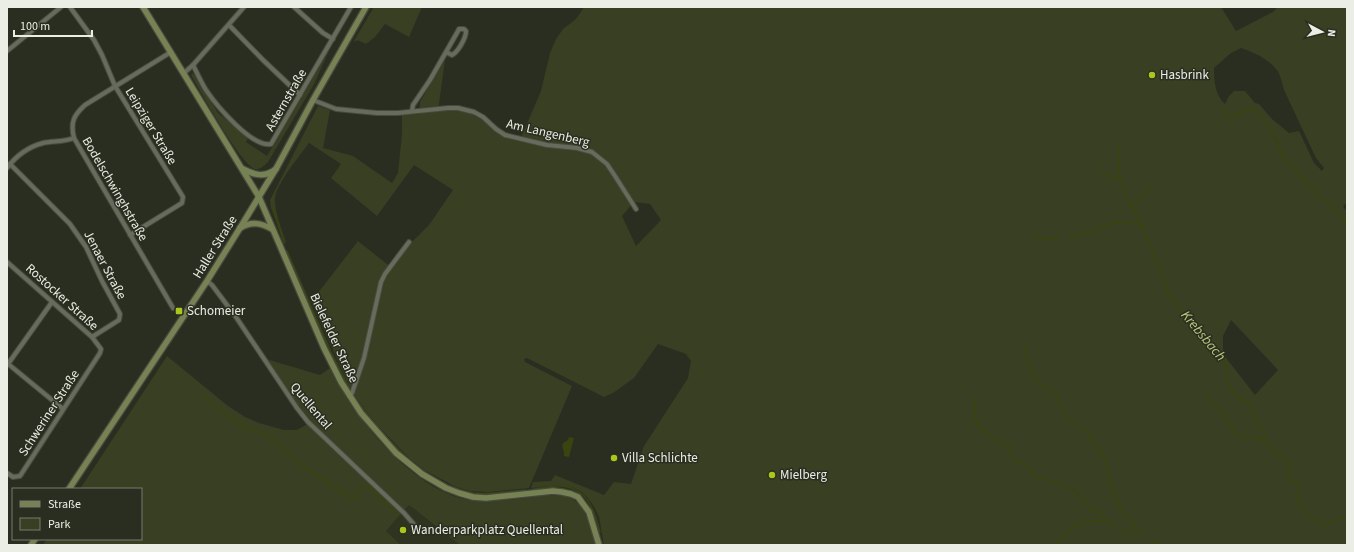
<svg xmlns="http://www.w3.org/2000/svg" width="1354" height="552" font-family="'Source Sans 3',sans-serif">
  <rect width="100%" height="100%" fill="#2a2e20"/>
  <!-- built -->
  <polygon fill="#2e341f" points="409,505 460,545 401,545 386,531"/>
  <!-- green -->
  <g fill="#383f22" fill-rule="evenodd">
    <polygon points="374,7 422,7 409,37 385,24 375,37 366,44 357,40 355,42 354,41"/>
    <path d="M584,7H1221L1236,31L1273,12L1278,7H1347V203L1343,206L1347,212V545H604C602,536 601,527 599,517C597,512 594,506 590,501C576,480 553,486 531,488L533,482L551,481L555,475L604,495L614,482L631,484L644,446L688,378L691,361L686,354L658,344L634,378L613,393L604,397L527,358L524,359L525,362L572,386L529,488L488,492L470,491L456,487L424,470L410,459L378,426L353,394L311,302L358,241L392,268L411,243L429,225L453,190L414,165L377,216L331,178L341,164L309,143C300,156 273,187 275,202C276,216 282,230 286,242L285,243L271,208L270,200L318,106L330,110L323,148L353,156L392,183L398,173L402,134V115L420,114V102L445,60L438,111L448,110L468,112L481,119L500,134L520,140L541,91L550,53L556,39L563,29L576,19ZM1241,48C1252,51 1269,60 1276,69C1281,75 1282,83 1284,90L1316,158L1324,168L1322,171L1314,163L1299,131L1289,133L1272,119L1259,104L1255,103L1245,91H1234L1229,96L1225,104C1215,95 1214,81 1214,68L1231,53ZM634,202L650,204L661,220L636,246L622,216ZM1231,320L1278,370L1255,395L1223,354V336Z"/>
    <path d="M330,49L313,86L268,162C264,166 260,170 255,169C241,165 200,90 191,75L193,73L218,113L248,138L246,142L267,156Z"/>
    <path d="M167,356L228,406L245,417L259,423L284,430H297L311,422L278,377L266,359L320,375L330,368C353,416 407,483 460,498C476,502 492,500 508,500C526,499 558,490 574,500C588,509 591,530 595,545H460L409,505L386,531L401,545H43L47,539H141V489H80Z"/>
  </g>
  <!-- water -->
  <path fill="#39440e" d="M569,437L574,438L569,457L564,456C565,451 561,448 563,443L568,440Z"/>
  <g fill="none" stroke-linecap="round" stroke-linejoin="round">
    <!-- stream -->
    <g stroke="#39440e" stroke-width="1.5">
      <polyline points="1220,109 1228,118 1233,117 1249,109 1258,113 1265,119 1285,159 1318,196 1331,206 1347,224"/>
      <polyline points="1119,146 1118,157 1120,180 1125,189 1128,202 1143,225 1143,229 1161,270 1169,296 1190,321 1195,330 1214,347 1227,365 1227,378 1230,387 1235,395 1250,404 1256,425 1265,432 1263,440"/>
      <polyline points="1101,169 1108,175 1120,180"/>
      <polyline points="1131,206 1146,193 1147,186"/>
      <polyline points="273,208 284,243"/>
      <path d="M1032,235C1044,242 1046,239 1059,236"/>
      <polyline points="1069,237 1074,237 1083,232 1091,233 1108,224 1124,222 1143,225"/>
      <polyline points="287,251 331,352 350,389"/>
      <polyline points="1024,347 1030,367 1035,378 1041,385 1049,389 1057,396 1066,417 1087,432 1105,460 1116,500 1123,514"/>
      <polyline points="201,394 229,417 249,429 265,434 276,441 307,469 351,497 355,498 358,492 365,484 369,486 380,497 398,513"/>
      <path d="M1205,394L1220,410L1235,433L1241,436L1263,440L1277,454L1285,458L1288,464L1289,479L1300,484C1297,501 1297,509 1313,518C1316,520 1321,524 1324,524C1329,525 1341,517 1347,515"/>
      <path d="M353,395C381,434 423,485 474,493C490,495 509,491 525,490"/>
      <path d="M975,398C974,407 973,416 978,424C983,432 1000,443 1009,446L1014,460L1029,467L1034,477C1056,481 1078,485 1089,508L1100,513L1106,521"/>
      <path d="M533,489C542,488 550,486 558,486C587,486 594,509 600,532"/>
      <polyline points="1128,516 1137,530 1143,535"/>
      <path d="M1119,528C1124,535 1130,533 1136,530"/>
      <polyline points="1153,541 1163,545"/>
      <polyline points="1054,545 1060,540 1064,538 1070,528 1089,521 1106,521 1115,526"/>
    </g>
    <!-- minor casing -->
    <g stroke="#474a3e" stroke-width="6">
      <g id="minor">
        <polyline points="70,7 94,40 102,55 115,86 183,197 182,203 130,235"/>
        <polyline points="294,7 323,33 333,39"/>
        <polyline points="229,25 263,60 300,95"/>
        <polyline points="7,51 61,7"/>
        <path d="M171,52L85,105C74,115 70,122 74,138L173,308"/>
        <path d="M193,65C197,73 201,82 206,90C216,105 252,148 271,144L351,7"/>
        <polyline points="184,73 193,65 244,7"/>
        <polyline points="313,100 336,109 377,113 398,113 448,108 458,108 474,112 483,117 496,129 505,135 547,145 577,148 592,152 607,164 615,176 636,209"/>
        <path d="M412,111L413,105L430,80L458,31L459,29H464L466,31C466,38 458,52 452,55L446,52"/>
        <polyline points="10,164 70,224 86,247 102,281 120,314 119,320 92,337"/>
        <path d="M7,168C16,156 28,147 43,143C53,141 64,142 74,138"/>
        <polyline points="7,262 92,337 101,349 100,353 20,476 13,477 7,473"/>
        <polyline points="207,281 212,285 236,317 297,408 308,422 404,513 418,529"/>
        <polyline points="7,363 63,409"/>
        <polyline points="8,364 52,302"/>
        <polyline points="349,396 352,393 364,358 381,282 385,274 409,242"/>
      </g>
    </g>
    <!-- secondary casing -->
    <g stroke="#474a3e" stroke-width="8">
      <g id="secondary">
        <polyline points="143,7 259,197 324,348 341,382 361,413 396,453 422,474 446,488 459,493 473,497 486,498 553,491 562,492 571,494 578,497 589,512 599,545"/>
        <path d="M243,169C254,175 265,178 276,169"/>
        <path d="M240,228C252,221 261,223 272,229"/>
        <polyline points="69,489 207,281 240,228 277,167 313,100 366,7"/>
        <polyline points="31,545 35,539"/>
      </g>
    </g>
    <!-- minor -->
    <use href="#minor" stroke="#666b5b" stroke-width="4"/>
    <!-- secondary -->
    <use href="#secondary" stroke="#768253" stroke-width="5.5"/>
  </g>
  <!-- markers -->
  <g fill="#a8c71b" stroke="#2a2e20" stroke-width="1.5">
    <circle cx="1152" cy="75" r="4"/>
    <rect x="175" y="307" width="8" height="8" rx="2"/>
    <circle cx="614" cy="458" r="4"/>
    <circle cx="772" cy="475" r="4"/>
    <circle cx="403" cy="530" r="4"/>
  </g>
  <g text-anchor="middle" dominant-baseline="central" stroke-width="3" stroke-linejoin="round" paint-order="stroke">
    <!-- poi labels -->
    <g font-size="13" fill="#ebeee5" stroke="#2a2e20" text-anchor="start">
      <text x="1160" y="75">Hasbrink</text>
      <text x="187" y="311">Schomeier</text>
      <text x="622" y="458">Villa Schlichte</text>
      <text x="780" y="475">Mielberg</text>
      <text x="411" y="530">Wanderparkplatz Quellental</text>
    </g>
    <!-- street labels -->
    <g font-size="13" fill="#ebeee5" stroke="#2a2e20">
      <text transform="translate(286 100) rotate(-60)">Asternstraße</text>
      <text transform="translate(151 126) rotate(59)">Leipziger Straße</text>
      <text transform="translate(548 133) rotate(13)">Am Langenberg</text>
      <text transform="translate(115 189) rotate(60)">Bodelschwinghstraße</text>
      <text transform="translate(215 247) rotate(-58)">Haller Straße</text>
      <text transform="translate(105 265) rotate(62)">Jenaer Straße</text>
      <text transform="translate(62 297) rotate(42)">Rostocker Straße</text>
      <text transform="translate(334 338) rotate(65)">Bielefelder Straße</text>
      <text transform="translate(311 406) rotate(50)">Quellental</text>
      <text transform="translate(49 413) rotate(-57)">Schweriner Straße</text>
    </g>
    <!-- water labels -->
    <g font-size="14" font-style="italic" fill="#b7cb7c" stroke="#2a2e20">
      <text transform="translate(1203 336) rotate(50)">Krebsbach</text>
    </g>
  </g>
  <!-- border -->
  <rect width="1354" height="552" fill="none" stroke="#ebeee5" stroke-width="16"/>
  <!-- legend -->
  <rect x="12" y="488" width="130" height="52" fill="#2a2e20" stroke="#777b6f"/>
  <rect x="20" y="501" width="20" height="6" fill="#768253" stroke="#777b6f"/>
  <text x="48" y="508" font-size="12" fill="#ebeee5">Straße</text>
  <rect x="20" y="518" width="20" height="12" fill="#383f22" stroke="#777b6f"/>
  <text x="48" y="528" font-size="12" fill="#ebeee5">Park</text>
  <!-- north arrow -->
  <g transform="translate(1322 32) rotate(97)" stroke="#2a2e20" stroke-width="3" paint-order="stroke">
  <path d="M0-3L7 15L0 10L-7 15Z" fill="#ebeee5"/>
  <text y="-6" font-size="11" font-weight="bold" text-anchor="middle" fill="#ebeee5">N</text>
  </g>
  <!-- scale -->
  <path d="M14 30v6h78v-6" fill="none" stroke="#ebeee5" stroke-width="2"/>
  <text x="20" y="30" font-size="12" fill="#ebeee5" stroke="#2a2e20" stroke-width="3" paint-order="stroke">100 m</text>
</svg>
